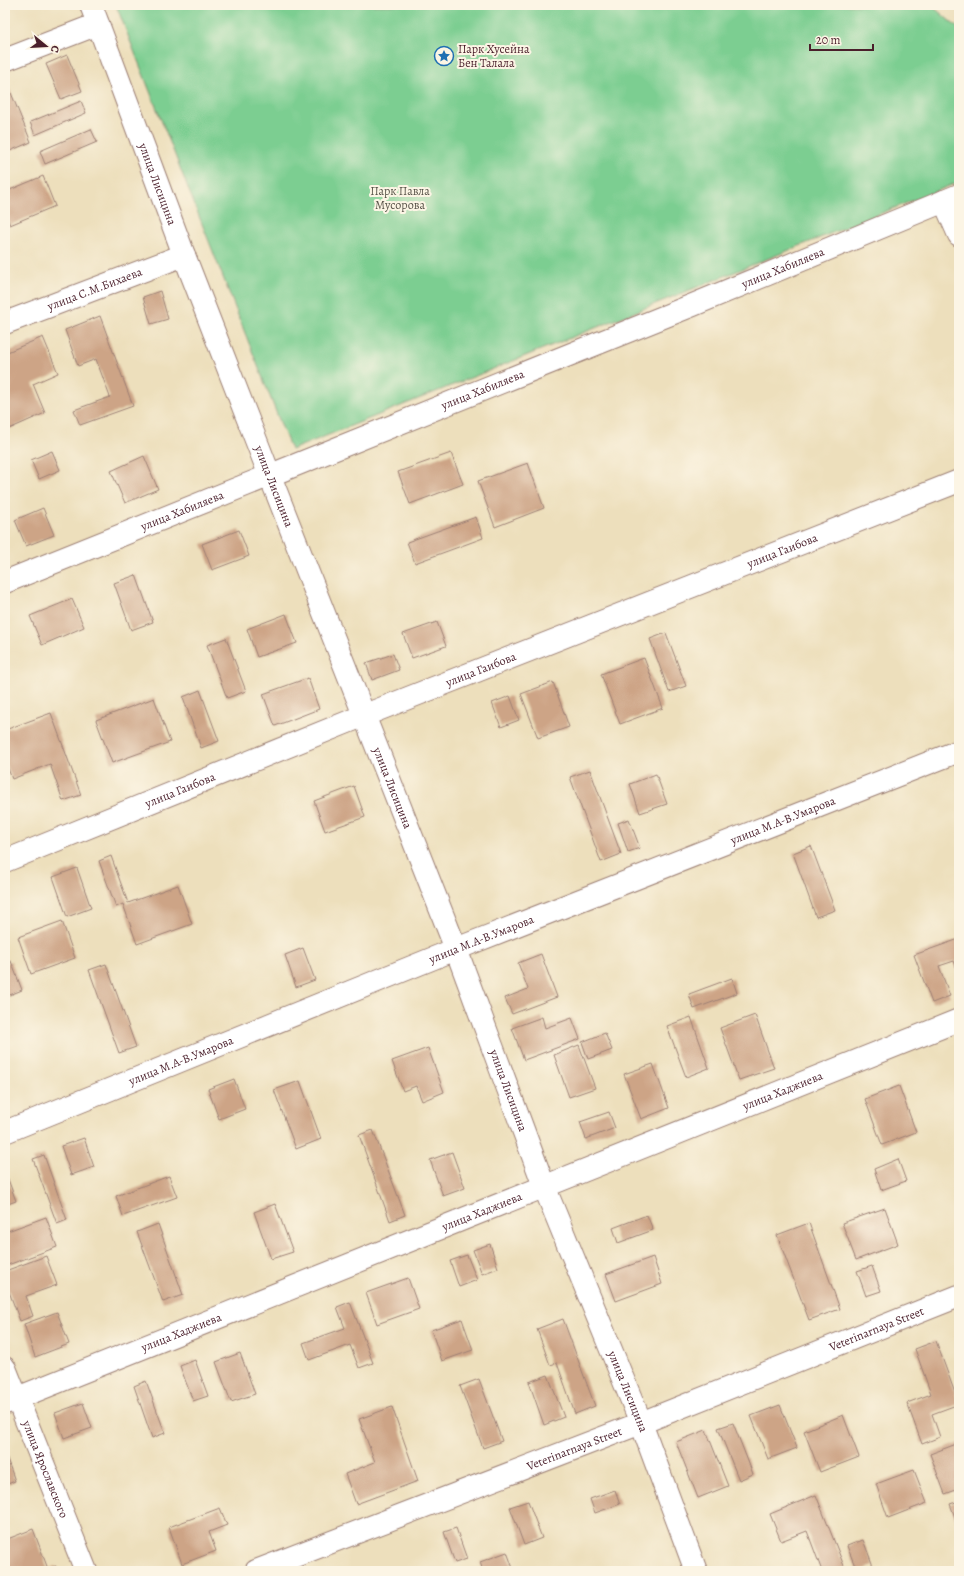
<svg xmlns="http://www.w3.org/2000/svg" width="964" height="1576" font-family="Alegreya,serif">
  <rect width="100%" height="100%" fill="#fcf5e5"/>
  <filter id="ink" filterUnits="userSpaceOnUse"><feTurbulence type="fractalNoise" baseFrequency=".025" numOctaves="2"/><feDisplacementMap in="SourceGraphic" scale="8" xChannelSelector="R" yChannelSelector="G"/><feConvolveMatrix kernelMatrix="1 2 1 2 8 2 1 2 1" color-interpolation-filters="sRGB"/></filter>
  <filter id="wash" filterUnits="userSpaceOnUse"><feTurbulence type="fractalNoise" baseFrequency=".012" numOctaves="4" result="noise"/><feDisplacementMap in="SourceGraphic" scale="16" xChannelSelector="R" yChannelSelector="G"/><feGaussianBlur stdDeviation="0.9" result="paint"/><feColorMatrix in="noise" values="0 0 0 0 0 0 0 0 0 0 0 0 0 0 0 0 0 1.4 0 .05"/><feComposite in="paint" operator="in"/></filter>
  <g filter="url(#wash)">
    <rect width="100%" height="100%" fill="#eddfbc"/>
    <!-- green -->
    <polygon fill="#7bce91" stroke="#62765e" points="116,5 931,5 959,29 959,182 291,450"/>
    <g id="blocks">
      <!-- building -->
      <g fill="#cda486">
        <polygon points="67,55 82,91 61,99 46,64"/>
        <polygon points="7,83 31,142 5,153 5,84"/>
        <polygon points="81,101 86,113 35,135 30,122"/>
        <polygon points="91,129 97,142 45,164 40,151"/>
        <polygon points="43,176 55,206 10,225 5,213 5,192"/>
        <polygon points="160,291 168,319 151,324 143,297"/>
        <polygon points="100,316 133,406 80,425 74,410 110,397 96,359 78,366 65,330"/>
        <polygon points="43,337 58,373 33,384 45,413 9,429 5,420 5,353"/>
        <polygon points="52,451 60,470 39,479 31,460"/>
        <polygon points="451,453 463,484 410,504 398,472"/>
        <polygon points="144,456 158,489 125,503 111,471"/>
        <polygon points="528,463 544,508 495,527 478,481"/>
        <polygon points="43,508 54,535 26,546 15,520"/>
        <polygon points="476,517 483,538 415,563 407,542"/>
        <polygon points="239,530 249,556 212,570 202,544"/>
        <polygon points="136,575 153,622 131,630 114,583"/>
        <polygon points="72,599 84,627 42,645 30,616"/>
        <polygon points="286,614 297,643 257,657 247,629"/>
        <polygon points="437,622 446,646 412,658 403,634"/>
        <polygon points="666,633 686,686 669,692 650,639"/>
        <polygon points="226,638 246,691 227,698 207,645"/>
        <polygon points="393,654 399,670 372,680 366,663"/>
        <polygon points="644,658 663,708 620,724 601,674"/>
        <polygon points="308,678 319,709 275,726 263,694"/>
        <polygon points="553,682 569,727 538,738 521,694"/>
        <polygon points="200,690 219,741 201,748 183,697"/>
        <polygon points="510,696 519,720 501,727 492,703"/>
        <polygon points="154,698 170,742 112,763 96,720"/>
        <polygon points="51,713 81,795 63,801 50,764 12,779 5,761 5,730"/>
        <polygon points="590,770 621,854 601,862 570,777"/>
        <polygon points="656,774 667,804 640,813 630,784"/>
        <polygon points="354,786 365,817 325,831 314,801"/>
        <polygon points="629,819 640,848 628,852 618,823"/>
        <polygon points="811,846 835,910 816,917 793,853"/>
        <polygon points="111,856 128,903 178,885 192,924 137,944 123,904 116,907 99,861"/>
        <polygon points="77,868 91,908 67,917 53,877"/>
        <polygon points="62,921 75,958 31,974 18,937"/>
        <polygon points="959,939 959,974 954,961 939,966 950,996 932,1003 914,955"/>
        <polygon points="303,948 315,980 296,987 285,955"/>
        <polygon points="541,954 557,997 512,1014 505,998 528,989 518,963"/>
        <polygon points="11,961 22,990 5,997 5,964"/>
        <polygon points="106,964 136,1047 119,1053 89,970"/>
        <polygon points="732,978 737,993 694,1009 689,994"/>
        <polygon points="755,1015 774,1068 739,1080 720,1028"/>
        <polygon points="542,1017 545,1028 572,1018 580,1039 524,1060 512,1028"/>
        <polygon points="691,1017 709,1068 686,1077 667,1026"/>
        <polygon points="605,1033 612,1050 588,1059 582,1042"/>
        <polygon points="579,1045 595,1088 569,1097 554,1055"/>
        <polygon points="428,1048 444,1092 422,1101 416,1086 403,1091 392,1061"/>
        <polygon points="653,1064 669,1108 641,1119 624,1074"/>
        <polygon points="234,1079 245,1109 219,1119 208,1089"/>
        <polygon points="300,1081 321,1139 296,1149 274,1090"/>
        <polygon points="899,1086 916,1132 882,1145 865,1099"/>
        <polygon points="609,1112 615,1128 586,1139 580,1122"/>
        <polygon points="373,1130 405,1215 390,1221 359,1135"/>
        <polygon points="84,1138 94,1167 71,1175 61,1146"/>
        <polygon points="452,1152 465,1188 443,1196 430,1160"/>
        <polygon points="44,1155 67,1220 57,1224 33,1159"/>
        <polygon points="898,1159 906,1181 881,1190 874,1169"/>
        <polygon points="5,1171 16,1201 5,1205"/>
        <polygon points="169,1176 177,1197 123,1216 116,1196"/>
        <polygon points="275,1204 293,1252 271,1259 254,1212"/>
        <polygon points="885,1208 898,1244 856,1260 842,1223"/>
        <polygon points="647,1215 653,1230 618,1243 613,1228"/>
        <polygon points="46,1217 57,1247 5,1266 5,1232"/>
        <polygon points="809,1223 840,1309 809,1320 777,1235"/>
        <polygon points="158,1224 183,1295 163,1302 137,1232"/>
        <polygon points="490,1244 498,1268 482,1274 473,1250"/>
        <polygon points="467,1255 477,1280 459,1287 450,1261"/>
        <polygon points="46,1256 57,1285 26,1296 33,1316 20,1321 5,1281 5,1271"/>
        <polygon points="653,1257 662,1284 616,1301 606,1274"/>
        <polygon points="872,1266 881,1291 866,1296 857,1271"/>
        <polygon points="408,1278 419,1309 377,1324 366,1293"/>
        <polygon points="350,1302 373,1363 359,1368 350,1345 309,1360 303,1343 345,1328 337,1307"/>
        <polygon points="57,1312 69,1344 35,1357 24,1324"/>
        <polygon points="462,1319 473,1350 442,1361 431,1330"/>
        <polygon points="563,1319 595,1406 575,1414 557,1363 550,1365 537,1329"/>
        <polygon points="936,1341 959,1404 932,1414 940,1437 922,1444 907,1403 931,1394 915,1349"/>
        <polygon points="240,1353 255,1394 231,1402 216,1362"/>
        <polygon points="195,1360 208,1396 193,1401 180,1366"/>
        <polygon points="548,1375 564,1417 544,1425 529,1382"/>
        <polygon points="479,1379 502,1441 483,1448 460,1386"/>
        <polygon points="146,1381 165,1433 152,1438 134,1386"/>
        <polygon points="83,1403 92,1428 64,1438 55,1413"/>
        <polygon points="780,1405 797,1448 768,1459 751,1416"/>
        <polygon points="392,1407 418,1481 356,1504 345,1474 375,1462 359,1419"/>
        <polygon points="843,1415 859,1457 820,1472 804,1431"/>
        <polygon points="733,1423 753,1474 739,1480 718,1428"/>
        <polygon points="706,1430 728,1486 698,1498 676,1442"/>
        <polygon points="959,1443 959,1489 945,1494 930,1454"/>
        <polygon points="5,1453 15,1481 5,1485"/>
        <polygon points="914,1470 927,1503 888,1518 876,1484"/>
        <polygon points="615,1490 620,1504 595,1513 590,1499"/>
        <polygon points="816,1495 846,1571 822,1571 807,1531 781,1541 770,1514"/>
        <polygon points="528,1501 542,1538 524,1545 510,1507"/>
        <polygon points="959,1501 959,1528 950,1504"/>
        <polygon points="220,1508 227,1525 209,1532 216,1551 182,1564 169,1527"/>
        <polygon points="456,1528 467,1559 455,1563 444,1532"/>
        <polygon points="33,1529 48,1569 56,1566 57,1571 5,1571 5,1540"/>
        <polygon points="863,1540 873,1566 857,1571 847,1546"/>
        <polygon points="507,1552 514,1571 483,1571 480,1562"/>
      </g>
    </g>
  </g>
  <g filter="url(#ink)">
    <use href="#blocks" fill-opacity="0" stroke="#9c7f74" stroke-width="1"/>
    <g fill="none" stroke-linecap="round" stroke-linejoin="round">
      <!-- minor casing -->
      <g stroke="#9c7f74" stroke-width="24">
        <g id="minor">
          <polyline points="5,60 98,24"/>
          <polyline points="944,201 959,235"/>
          <path id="s1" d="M5,323L184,255"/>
          <path id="s2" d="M5,582L693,305L959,195"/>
          <path id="s3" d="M5,861L365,715L959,481"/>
          <path id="s4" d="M5,1132L456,949L959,751"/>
          <path id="s5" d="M5,1368L86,1571"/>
          <path id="s6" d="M5,1403L959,1020"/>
          <path id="s7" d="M256,1571L641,1423L959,1296"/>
        </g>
      </g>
      <!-- tertiary casing -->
      <g stroke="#9c7f74" stroke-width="24">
        <g id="tertiary">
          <path id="s8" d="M91,5L184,255L270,476L456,949L544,1186L641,1423L696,1571"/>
        </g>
      </g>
      <!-- minor -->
      <use href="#minor" stroke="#fff" stroke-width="22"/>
      <!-- tertiary -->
      <use href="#tertiary" stroke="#fff" stroke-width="22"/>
    </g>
  </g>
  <!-- icons -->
  <defs>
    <g id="sight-ring" transform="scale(1)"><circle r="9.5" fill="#fcf5e5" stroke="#1f6fb2" stroke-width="1.5"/><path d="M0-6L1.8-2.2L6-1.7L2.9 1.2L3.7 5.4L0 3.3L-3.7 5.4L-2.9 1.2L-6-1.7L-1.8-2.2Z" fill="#1f6fb2"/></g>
  </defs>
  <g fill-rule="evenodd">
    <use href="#sight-ring" x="444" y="56"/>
  </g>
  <g text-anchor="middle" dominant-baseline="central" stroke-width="4" stroke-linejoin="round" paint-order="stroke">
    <!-- poi labels -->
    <g font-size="12" fill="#4a1f2b" stroke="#fcf5e5" text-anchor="start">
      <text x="458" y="49">Парк Хусейна<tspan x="458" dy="14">Бен Талала</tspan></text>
    </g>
    <!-- street labels -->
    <g font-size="12" fill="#4a1f2b" stroke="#fcf5e5">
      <text stroke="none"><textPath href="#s8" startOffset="191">улица Лисицина</textPath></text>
      <text stroke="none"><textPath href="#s2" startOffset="839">улица Хабиляева</textPath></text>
      <text stroke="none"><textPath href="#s1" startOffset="96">улица С.М.Бихаева</textPath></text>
      <text stroke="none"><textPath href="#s2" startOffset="515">улица Хабиляева</textPath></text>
      <text stroke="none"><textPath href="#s8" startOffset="515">улица Лисицина</textPath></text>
      <text stroke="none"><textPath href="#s2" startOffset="191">улица Хабиляева</textPath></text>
      <text stroke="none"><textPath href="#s3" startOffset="837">улица Гаибова</textPath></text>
      <text stroke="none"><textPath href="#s3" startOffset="513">улица Гаибова</textPath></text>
      <text stroke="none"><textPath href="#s8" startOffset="839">улица Лисицина</textPath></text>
      <text stroke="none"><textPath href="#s3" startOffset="189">улица Гаибова</textPath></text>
      <text stroke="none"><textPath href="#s4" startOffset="838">улица М.А-В.Умарова</textPath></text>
      <text stroke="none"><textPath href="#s4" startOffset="514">улица М.А-В.Умарова</textPath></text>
      <text stroke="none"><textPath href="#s4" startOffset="190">улица М.А-В.Умарова</textPath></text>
      <text stroke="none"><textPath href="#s6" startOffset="838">улица Хаджиева</textPath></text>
      <text stroke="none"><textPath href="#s8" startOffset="1163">улица Лисицина</textPath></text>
      <text stroke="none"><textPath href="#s6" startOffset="514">улица Хаджиева</textPath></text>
      <text stroke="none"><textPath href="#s7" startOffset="666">Veterinarnaya Street</textPath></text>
      <text stroke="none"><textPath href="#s6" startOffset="190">улица Хаджиева</textPath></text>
      <text stroke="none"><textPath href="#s8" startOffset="1487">улица Лисицина</textPath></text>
      <text stroke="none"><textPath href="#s7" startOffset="341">Veterinarnaya Street</textPath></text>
      <text stroke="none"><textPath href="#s5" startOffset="109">улица Ярославского</textPath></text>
    </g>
    <!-- park labels -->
    <g font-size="12" fill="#59544a" stroke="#fcf5e5">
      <text x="400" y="191">Парк Павла<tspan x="400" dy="14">Мусорова</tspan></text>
    </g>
  </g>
  <!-- margin -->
  <rect width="964" height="1576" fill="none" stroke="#fcf5e5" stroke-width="20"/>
  <!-- north arrow -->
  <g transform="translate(46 46) rotate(108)" stroke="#fcf5e5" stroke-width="3" paint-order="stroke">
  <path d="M0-3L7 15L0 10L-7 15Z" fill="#4a1f2b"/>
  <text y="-6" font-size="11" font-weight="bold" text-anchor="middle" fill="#4a1f2b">С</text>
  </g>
  <!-- scale -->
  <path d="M810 44v6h63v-6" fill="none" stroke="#4a1f2b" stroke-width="2"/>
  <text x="816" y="44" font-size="12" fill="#4a1f2b" stroke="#fcf5e5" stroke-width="3" paint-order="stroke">20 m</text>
</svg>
